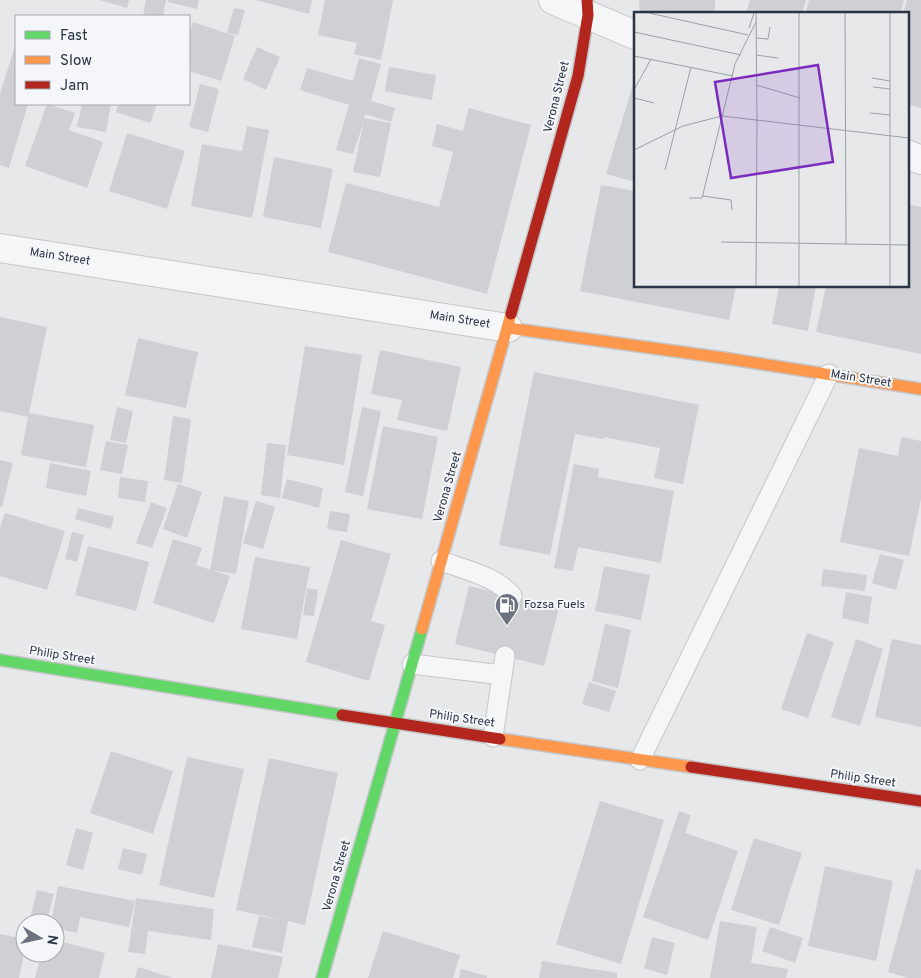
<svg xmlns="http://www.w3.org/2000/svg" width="921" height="978" font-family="Overpass,sans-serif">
  <rect width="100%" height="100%" fill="#e6e8ea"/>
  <!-- building -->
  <g fill="#ced0d3">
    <polygon points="100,0 129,0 127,8"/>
    <polygon points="146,0 166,0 163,16 143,16"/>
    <polygon points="168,0 199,0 197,9 168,2"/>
    <polygon points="255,0 312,0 309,14"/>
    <polygon points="325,0 393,0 381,60 354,54 357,43 318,35"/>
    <polygon points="639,0 715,0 715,13 640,14"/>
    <polygon points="750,0 806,0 802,14 746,14"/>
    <polygon points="809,0 904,0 900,14 805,14"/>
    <polygon points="907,0 921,0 921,108 907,104 907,14 903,14"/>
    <polygon points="234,8 245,10 238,35 227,33"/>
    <polygon points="193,22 235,36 221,81 189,71 189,36"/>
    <polygon points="15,46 16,47 16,104 28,104 9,168 0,165 0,94"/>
    <polygon points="257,47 280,57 266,90 243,79"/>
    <polygon points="359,58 381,64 371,101 395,108 391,122 365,114 364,118 391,123 380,177 353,172 364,121 353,154 336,150 349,105 300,90 307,68 353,81"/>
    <polygon points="389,67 436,75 432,100 385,91"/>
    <polygon points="634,81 635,81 635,182 606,174"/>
    <polygon points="200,84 219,89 208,132 189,127"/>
    <polygon points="47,104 75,113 69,130 103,142 87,188 25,166"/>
    <polygon points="82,104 111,104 106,132 77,127"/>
    <polygon points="118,104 157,104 150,123 116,112"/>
    <polygon points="469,108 531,125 487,294 328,252 346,183 439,207 453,152 432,146 437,124 463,131"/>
    <polygon points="247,126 269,130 252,218 191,206 202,144 242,151"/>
    <polygon points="127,133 185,151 167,209 109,191"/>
    <polygon points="274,157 333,169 321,228 263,217"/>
    <polygon points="601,185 635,191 635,286 736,286 729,320 580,291"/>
    <polygon points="907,204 921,207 921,354 816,332 826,286 907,286"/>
    <polygon points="779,286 816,286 808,331 772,324"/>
    <polygon points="0,317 47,327 29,413 94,425 86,467 21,455 28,417 0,411"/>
    <polygon points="138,338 198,352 186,408 125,395"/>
    <polygon points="305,346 362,355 344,465 287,455"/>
    <polygon points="380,350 461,367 447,431 397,420 402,400 371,394"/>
    <polygon points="534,372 699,405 683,484 654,478 660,448 604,437 603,439 575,434 550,555 499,545"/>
    <polygon points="117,407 133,411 126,443 110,440"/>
    <polygon points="362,407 381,411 363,496 345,492"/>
    <polygon points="173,416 191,419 182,483 164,480"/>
    <polygon points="383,426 438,437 422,519 367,509"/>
    <polygon points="901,437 921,441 921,499 909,556 840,542 859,448 898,456"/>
    <polygon points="106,441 128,445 122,474 100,470"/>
    <polygon points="267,443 286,445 280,498 261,495"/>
    <polygon points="0,460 13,463 2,507 0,507"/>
    <polygon points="50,463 91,471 86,496 46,488"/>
    <polygon points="574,464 599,469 598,477 674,491 661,563 578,547 573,571 554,568"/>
    <polygon points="120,477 148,481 145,502 118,498"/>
    <polygon points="287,479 323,488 319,508 282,498"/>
    <polygon points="178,484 202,492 187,538 163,529"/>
    <polygon points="224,496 249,501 236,574 210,570"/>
    <polygon points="256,501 275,507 263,549 243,543"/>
    <polygon points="151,502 167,508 152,548 136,543"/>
    <polygon points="78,508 114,517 111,529 75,519"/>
    <polygon points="330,511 350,514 347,532 327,529"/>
    <polygon points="5,513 65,531 47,590 0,576 0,528"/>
    <polygon points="72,532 84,535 77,562 65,559"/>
    <polygon points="173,539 202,548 196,565 230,576 214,623 153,603"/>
    <polygon points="341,540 391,554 371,621 385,625 369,681 306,662"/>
    <polygon points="88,546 149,562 136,611 75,595"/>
    <polygon points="880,554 904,560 896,590 872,583"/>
    <polygon points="255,557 310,567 297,639 241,629"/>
    <polygon points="604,566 650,575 641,620 595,611"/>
    <polygon points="823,569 867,575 865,591 821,586"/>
    <polygon points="469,586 559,608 544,666 455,644"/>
    <polygon points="307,588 318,590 314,616 303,615"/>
    <polygon points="846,592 872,597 868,624 842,618"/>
    <polygon points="605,624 631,630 618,688 592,681"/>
    <polygon points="807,633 834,642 808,718 781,709"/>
    <polygon points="856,639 883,649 860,726 831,717"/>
    <polygon points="892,639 921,645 921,727 875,717"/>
    <polygon points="589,682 616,691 609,712 582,704"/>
    <polygon points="111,751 173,771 153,834 90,813"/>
    <polygon points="187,757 244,769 214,898 159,885"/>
    <polygon points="269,758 338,773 305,925 288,921 282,953 252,947 259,916 283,920 236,910"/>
    <polygon points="600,801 664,820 621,964 556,944"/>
    <polygon points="679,811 691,815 685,833 738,851 708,940 643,917"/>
    <polygon points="76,828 93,833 83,870 66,865"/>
    <polygon points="754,838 802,853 779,925 731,910"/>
    <polygon points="123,848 147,854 142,875 118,869"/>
    <polygon points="825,866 893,881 876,961 808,946"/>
    <polygon points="916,869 921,870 921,978 908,978 888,972"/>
    <polygon points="58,886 135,901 129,927 80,917 77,933 55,928 55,923 51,923"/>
    <polygon points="37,890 54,894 46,923 29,923"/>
    <polygon points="136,898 214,909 211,940 148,931 145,954 128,952"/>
    <polygon points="720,921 757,927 751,963 788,969 786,978 710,978"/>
    <polygon points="770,927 803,938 795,963 762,951"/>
    <polygon points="383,931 460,955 453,978 368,978"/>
    <polygon points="0,934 25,939 25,949 19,978 0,978"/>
    <polygon points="652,937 675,943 667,975 644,968"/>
    <polygon points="55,940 105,953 99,978 35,978 42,953 55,953"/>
    <polygon points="218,944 283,957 278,978 211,978"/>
    <polygon points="542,961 617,973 617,978 539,978"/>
    <polygon points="138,967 173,978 135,978"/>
    <polygon points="461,969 487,976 487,978 459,978"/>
  </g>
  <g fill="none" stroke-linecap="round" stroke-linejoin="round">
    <!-- lane casing -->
    <g stroke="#c4c6c8" stroke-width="21">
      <g id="lane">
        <path d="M441,561C463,569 498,577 512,596"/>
        <polyline points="412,664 502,675"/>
        <polyline points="493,737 505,656"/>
        <polyline points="640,760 829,374"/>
      </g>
    </g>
    <!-- street casing -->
    <g stroke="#c4c6c8" stroke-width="30">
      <g id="street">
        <polyline points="553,0 635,35"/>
        <polyline points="907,154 921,160"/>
        <polyline points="0,248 508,328"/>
      </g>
    </g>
    <!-- fast casing -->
    <g stroke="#c4c6c8" stroke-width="14">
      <g id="fast">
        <polyline points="0,660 342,715"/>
        <polyline points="322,978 422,629"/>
      </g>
    </g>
    <!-- slow casing -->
    <g stroke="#c4c6c8" stroke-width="14">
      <g id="slow">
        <polyline points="508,328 724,358 921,389"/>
        <polyline points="422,629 511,314"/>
        <polyline points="500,739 691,767"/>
      </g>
    </g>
    <!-- jam casing -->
    <g stroke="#c4c6c8" stroke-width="14">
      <g id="jam">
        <polyline points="511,314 578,76 588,15 587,0"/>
        <polyline points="342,715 500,739"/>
        <polyline points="691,767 921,801"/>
      </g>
    </g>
    <!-- lane -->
    <use href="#lane" stroke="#f5f6f7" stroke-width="19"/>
    <!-- street -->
    <use href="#street" stroke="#f5f6f7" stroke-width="28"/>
    <!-- fast -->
    <use href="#fast" stroke="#63d668" stroke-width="11"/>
    <!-- slow -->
    <use href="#slow" stroke="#ff974d" stroke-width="11"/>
    <!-- jam -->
    <use href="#jam" stroke="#b3261e" stroke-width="11"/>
  </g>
  <!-- icons -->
  <defs>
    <g id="fuel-pin" transform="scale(1.25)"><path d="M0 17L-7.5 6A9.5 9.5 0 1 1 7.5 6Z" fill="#6c737f" stroke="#f4f6f9"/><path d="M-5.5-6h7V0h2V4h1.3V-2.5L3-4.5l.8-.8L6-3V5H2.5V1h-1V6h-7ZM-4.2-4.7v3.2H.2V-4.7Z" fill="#fff"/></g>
  </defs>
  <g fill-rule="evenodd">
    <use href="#fuel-pin" x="507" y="605"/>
  </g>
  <g text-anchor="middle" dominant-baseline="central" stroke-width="4" stroke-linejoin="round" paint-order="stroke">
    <!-- street labels -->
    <g font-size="12" fill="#2b3445" stroke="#f4f6f9">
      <text transform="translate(557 97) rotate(-76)">Verona Street</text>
      <text transform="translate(60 257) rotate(9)">Main Street</text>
      <text transform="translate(460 320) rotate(9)">Main Street</text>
      <text transform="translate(861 379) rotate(9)">Main Street</text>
      <text transform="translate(448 487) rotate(-74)">Verona Street</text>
      <text transform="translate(62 656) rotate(9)">Philip Street</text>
      <text transform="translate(462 719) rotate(8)">Philip Street</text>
      <text transform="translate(863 779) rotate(8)">Philip Street</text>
      <text transform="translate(337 876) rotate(-74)">Verona Street</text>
    </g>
    <!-- poi labels -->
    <g font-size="12" fill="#2b3445" stroke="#f4f6f9" text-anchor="start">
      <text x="524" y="605">Fozsa Fuels</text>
    </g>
  </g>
  <!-- overview -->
  <g transform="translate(634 12)">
    <rect width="275" height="275" fill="#e6e8ea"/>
    <path fill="none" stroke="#9ba0a8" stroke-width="1" d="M15,1L114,23M122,1L123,107M165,1V274M211,1L212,232M256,1V274M115,16L120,1M0,20L107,43M122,26L134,27L136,15M122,43L144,46M0,44L99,64M238,66L256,69M122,73L166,86M239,75L256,77M0,78L17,47M0,86L20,91M236,101L256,103M0,138L49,114L88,104L275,126M31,158L57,55M69,184L97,188L98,198M55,186H68L101,52L122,10M87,230L275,233M122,274L123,107"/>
    <path fill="#7b2cbf" fill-opacity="0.15" stroke="#7b2cbf" stroke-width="2.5" d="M184,53L199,150L97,166L81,70Z"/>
    <rect width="275" height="275" fill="none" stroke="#2b3445" stroke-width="2.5"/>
  </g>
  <!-- legend -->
  <rect x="15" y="15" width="175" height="90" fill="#f4f6f9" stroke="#a4a8b1"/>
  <rect x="25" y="31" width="25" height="8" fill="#63d668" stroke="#a4a8b1"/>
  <text x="60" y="40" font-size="15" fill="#2b3445">Fast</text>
  <rect x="25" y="56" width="25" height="8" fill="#ff974d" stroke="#a4a8b1"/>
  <text x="60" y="65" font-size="15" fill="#2b3445">Slow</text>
  <rect x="25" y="81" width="25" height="8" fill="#b3261e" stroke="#a4a8b1"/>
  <text x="60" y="90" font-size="15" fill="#2b3445">Jam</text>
  <!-- north arrow -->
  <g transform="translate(40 938) rotate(99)"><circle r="24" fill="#f4f6f9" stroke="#a4a8b1"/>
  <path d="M0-4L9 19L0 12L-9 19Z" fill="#6c737f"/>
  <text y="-8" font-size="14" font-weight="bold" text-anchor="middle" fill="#2b3445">N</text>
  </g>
</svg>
